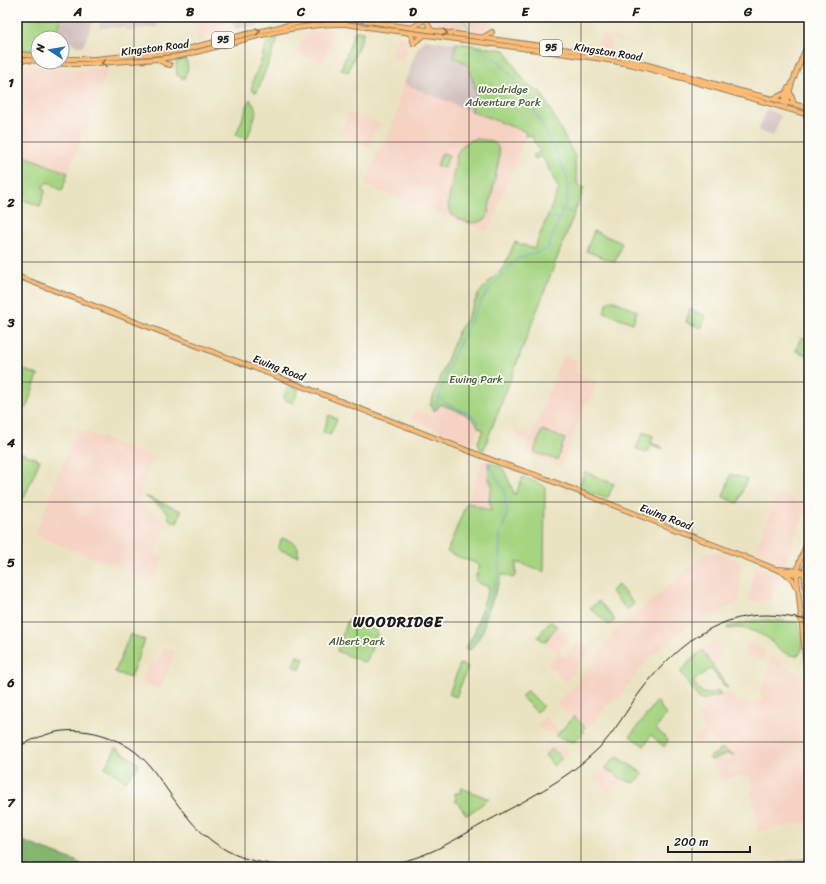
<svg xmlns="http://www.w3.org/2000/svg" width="826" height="884" font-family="Sriracha,sans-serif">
  <rect width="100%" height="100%" fill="#fdfcf7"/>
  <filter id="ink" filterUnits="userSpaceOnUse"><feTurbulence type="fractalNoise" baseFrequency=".025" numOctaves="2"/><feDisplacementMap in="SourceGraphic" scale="8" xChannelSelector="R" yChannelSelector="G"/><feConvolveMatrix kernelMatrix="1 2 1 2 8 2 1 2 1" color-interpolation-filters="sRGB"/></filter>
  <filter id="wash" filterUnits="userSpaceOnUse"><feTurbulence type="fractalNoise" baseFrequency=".012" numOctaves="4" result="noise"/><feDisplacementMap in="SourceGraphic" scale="16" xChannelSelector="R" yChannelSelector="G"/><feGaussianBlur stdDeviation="0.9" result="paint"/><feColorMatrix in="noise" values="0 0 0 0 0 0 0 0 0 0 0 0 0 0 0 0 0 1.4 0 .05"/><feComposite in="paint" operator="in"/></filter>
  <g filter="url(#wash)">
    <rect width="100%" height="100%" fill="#eae3c1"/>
    <!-- built -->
    <g fill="#f5d2c2">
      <polygon points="194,17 223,17 224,33 222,35 197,42"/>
      <polygon points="385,17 459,17 462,21 467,32 385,20"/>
      <polygon points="464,17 494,17 490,27 483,34 474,32 469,20"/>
      <polygon points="335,29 323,62 297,53 305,34 319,30"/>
      <polygon points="601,34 622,39 621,42 611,39 609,50 598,48"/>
      <polygon points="398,36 408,38 409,40 403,62 390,56"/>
      <polygon points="17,65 68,71 109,67 68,173 17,153 17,148 21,138 17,137"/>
      <polygon points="404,84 527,132 488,232 365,185 380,145 386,142 399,107 398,100"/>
      <polygon points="349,112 380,124 373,135 369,146 340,135"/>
      <polygon points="563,355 578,361 574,372 597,381 590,401 587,400 561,467 525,452 529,442 515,437 517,429 532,435"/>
      <polygon points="440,404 471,416 477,422 479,427 473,443 469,443 413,420 411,418 414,411 416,410 432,416 434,411 438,408"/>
      <polygon points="77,428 153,457 137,500 139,504 164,520 165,523 154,554 163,558 154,582 35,535"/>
      <polygon points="483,460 488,462 489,479 492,486 489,497 491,512 467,502"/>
      <polygon points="778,493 808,504 784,566 754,554"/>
      <polygon points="714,551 738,560 741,565 739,603 730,606 686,627 646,661 617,700 614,698 587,729 574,716 571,718 556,704 574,687 616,631 707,553"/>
      <polygon points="757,566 781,575 771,600 750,602 749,600 754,567"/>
      <polygon points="557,626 570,635 558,652 565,657 578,641 590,650 566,682 548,665 558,652 545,642"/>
      <polygon points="748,642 753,643 764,650 765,653 764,660 745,656"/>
      <polygon points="714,643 724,657 716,662 718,667 715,671 702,650"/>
      <polygon points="164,647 174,651 175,653 161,687 159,689 142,683 149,663 159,660"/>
      <polygon points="772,657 801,677 809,720 809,822 758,831 749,775 720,779 718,767 711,760 726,754 733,755 722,749 711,736 698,745 693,739 706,729 697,716 706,709 700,700 731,693 740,705 763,701 761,687 766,682 770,658"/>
      <polygon points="545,717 559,731 556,735 538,728 537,725"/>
      <polygon points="549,742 564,748 568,751 562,758 552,749 545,755 540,750"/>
      <polygon points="605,768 623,779 608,793 595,777"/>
    </g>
    <!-- industrial -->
    <g fill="#d1bfbd">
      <polygon points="63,17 95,17 83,46 79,46 55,36"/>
      <polygon points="103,17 156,17 157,27 126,31 126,27 99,28"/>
      <polygon points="232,17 257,17 258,26 236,29 233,27"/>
      <polygon points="425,40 456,43 453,57 465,62 469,66 477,96 471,111 404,84 418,47"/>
      <polygon points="767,109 781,116 773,136 758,131"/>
    </g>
    <!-- green -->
    <g fill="#a6d582" stroke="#61784f">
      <polygon points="17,17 62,17 54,38 38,38 38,51 17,49"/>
      <polygon points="355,31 364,32 348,72 341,69"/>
      <polygon points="278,39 257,92 251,90 254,78 263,56 262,55 268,40"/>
      <path d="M456,43L505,50C514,64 524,88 541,92L575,157C574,162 577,179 578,185L584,188L483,451L480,449L478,442L483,430L479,428C473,413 454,410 440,404L438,408L434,411L432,406L430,405L458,332L466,320L478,295L484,287L503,268L515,242L534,249L559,189L542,156L535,159L533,155L540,152L531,135L525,137L526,132L471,111L477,95L469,67L465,62L453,57Z"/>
      <polygon points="186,59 188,69 184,79 177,75 176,63 180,60"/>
      <path d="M250,99L257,111C253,120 251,130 247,139L236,135Z"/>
      <path d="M477,139C492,141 500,140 499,159L487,218C474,227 464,222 452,215L448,204L457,154L462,146L471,140Z"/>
      <path d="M17,153L68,173L62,191L48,182L43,186L45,192L40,206L21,199C24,195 27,193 25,188L17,184Z"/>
      <polygon points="442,153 449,155 444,168 437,166"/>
      <polygon points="594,231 622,243 615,262 586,251"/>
      <polygon points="612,300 637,311 633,323 604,312 608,302"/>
      <polygon points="690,309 706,316 701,328 686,322"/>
      <polygon points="801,337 809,340 809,356 796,351"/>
      <polygon points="17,367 38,375 26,408 17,405"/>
      <polygon points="288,386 299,389 293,403 283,399"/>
      <polygon points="329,415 337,419 330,435 323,432"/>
      <polygon points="542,430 565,439 557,460 534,452"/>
      <polygon points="643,432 653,436 651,443 662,447 662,449 650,444 647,453 636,449"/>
      <polygon points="17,451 40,460 24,498 17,495"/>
      <path d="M488,462L503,468L515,495L523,477L543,485L545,487L544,572L516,562V575L513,578L502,574L485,620C485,631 477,641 470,650L465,648L474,634L489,587L478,583L475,579L480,565L447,552L467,502L491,511L489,497L492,486L489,479Z"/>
      <polygon points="585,472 614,484 608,497 605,498 581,489 579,486"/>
      <polygon points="731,474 747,479 738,503 723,497"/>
      <polygon points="145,496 181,511 177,523 170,520 168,516 169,514 160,506"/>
      <polygon points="282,538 291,541 298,547 298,556 278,549"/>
      <polygon points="618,585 634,604 627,610 611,591"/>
      <polygon points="599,601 615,620 609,625 590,608"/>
      <polygon points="348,620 378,631 366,663 337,651"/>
      <path d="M766,620L798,622C799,629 804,644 802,650C797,662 781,651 775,646C773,644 772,641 769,639C765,636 760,634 755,632C746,628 738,627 728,629L727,627L752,621Z"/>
      <polygon points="549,622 551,622 557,626 545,642 538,637"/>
      <polygon points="130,634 145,640 130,678 115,672"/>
      <polygon points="702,650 728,688 724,686 711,668 693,682 702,693 712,694 718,690 721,695 700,700 680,671"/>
      <polygon points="297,656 304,658 300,670 293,667"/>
      <polygon points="460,664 468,667 456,697 449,694"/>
      <polygon points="527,690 543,706 537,712 521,697"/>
      <polygon points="657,701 666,715 656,729 668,740 664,747 651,735 644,746 630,736"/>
      <polygon points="574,716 585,727 582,730 584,732 579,737 579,736 576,739 577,740 573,742 556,736"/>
      <path d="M116,748L139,764C136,771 131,774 126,780H124L105,767Z"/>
      <polygon points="552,749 562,758 554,766 545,755"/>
      <polygon points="722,749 734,755 726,754 711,760 709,758"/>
      <polygon points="616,756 644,774 634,783 623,779 605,768"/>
      <polygon points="462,787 464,789 489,799 467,815 456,801 455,793 460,793"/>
      <polygon points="809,858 809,867 755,867"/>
    </g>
    <!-- forest -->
    <polygon fill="#84b670" stroke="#506946" points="17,839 76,861 84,866 89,867 17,867"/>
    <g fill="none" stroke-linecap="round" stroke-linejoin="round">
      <!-- stream -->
      <g stroke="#70a3dc" stroke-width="1">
        <polyline points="462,17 469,29"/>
        <polyline points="564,210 573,213"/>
        <polyline points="553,217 559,219"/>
        <path d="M439,396C448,411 473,407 479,424"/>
        <polyline points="433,409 435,408 452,359 477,308 490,288 517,259 545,250 548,247 567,200 568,184 566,174 529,99 500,62 474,45"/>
        <polyline points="467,648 477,635 499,572 500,533 506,518 507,512 504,490 489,463"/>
      </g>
    </g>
  </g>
  <g filter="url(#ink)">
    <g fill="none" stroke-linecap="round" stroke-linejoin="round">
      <!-- major casing -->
      <g stroke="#83806e" stroke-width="6">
        <g id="major">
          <polyline points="425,18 431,30"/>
          <polyline points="411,28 423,21"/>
          <polyline points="409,33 412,37 414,44"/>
          <polyline points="482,38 492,32"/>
          <polyline points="416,41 425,35"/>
          <polyline points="17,54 38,56"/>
          <polyline points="17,59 38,61"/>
          <polyline points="62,59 94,59 171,52 191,48 247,34 307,21 328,18 351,18 392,25 619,57 740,91 809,108"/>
          <polyline points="157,59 166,64 170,65"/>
          <path d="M42,62C71,66 99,63 127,61C146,60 166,59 184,55C237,43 291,23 345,24L596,58L630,64L657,71L809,115"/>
          <polyline points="790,92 794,104"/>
          <polyline points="772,99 786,93"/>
          <polyline points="783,103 788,88"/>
          <polyline points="786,104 792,83 809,40"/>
          <polyline points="17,276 500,463 539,476 783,572 796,574 804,572"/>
          <polyline points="809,537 799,563 797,577 809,696"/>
          <polyline points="809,555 804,573 809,621"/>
          <polyline points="779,569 800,571"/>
          <polyline points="786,574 792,579 796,587"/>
        </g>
      </g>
      <!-- major -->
      <use href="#major" stroke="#ffbb71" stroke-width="4"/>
      <!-- rail -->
      <path stroke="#1c1c1c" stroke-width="1" d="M17,747C30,741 42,735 56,732C90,726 127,739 149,765C170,791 185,821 212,841C249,869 290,866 334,866C357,866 381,866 404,861C433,854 458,838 484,823C524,801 565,781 598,749C615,732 626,711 640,692C671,651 713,614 767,615C781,615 795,618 809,620"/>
    </g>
    <!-- one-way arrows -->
    <defs><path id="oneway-chevron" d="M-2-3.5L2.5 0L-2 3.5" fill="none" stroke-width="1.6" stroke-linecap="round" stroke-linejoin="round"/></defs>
    <g stroke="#8e6c46">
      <use href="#oneway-chevron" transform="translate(258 31) rotate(-12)"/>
      <use href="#oneway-chevron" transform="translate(445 33) rotate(8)"/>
      <use href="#oneway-chevron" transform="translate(104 63) rotate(176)"/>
    </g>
  </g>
  <!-- grid -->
  <path fill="none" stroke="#1c1c1c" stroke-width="1" stroke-opacity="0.55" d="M134,17V867M245,17V867M357,17V867M469,17V867M581,17V867M692,17V867M17,142H809M17,262H809M17,382H809M17,502H809M17,622H809M17,742H809"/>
  <g text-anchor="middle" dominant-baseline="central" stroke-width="3.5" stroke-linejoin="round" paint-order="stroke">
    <!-- shield labels -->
    <g fill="#fdfcf7" stroke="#605f5e" stroke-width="1">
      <rect x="212" y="32" width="22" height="16" rx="3"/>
      <rect x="540" y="40" width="22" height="16" rx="3"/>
    </g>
    <g font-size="10" font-weight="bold" fill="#1c1c1c">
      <text x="223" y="40">95</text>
      <text x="551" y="48">95</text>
    </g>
    <!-- street labels -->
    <g font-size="11" fill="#1c1c1c" stroke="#fdfcf7">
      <text transform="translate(155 48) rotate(-7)">Kingston Road</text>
      <text transform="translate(608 52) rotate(9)">Kingston Road</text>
      <text transform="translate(279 368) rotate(21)">Ewing Road</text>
      <text transform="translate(666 517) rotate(21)">Ewing Road</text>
    </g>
    <!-- park labels -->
    <g font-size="11" fill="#4c5d40" stroke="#fdfcf7">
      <text x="503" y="89">Woodridge<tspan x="503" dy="13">Adventure Park</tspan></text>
      <text x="476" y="379">Ewing Park</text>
      <text x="357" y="641">Albert Park</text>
    </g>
    <!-- district labels -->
    <g font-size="15" font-weight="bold" letter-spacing="1" fill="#1c1c1c" stroke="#fdfcf7">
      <text x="398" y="622">WOODRIDGE</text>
    </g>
  </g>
  <!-- margin -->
  <rect width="826" height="884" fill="none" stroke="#fdfcf7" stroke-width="44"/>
  <!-- north arrow -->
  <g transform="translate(50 50) rotate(282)"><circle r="19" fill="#fdfcf7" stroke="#a3a29f"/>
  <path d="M0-3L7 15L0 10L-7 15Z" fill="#1f6fb2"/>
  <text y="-6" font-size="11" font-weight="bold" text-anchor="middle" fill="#1c1c1c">N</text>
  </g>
  <!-- scale -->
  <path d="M668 846v6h82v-6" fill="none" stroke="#1c1c1c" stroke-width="2"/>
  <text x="674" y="846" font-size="12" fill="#1c1c1c" stroke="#fdfcf7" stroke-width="3" paint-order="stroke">200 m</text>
  <rect x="22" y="22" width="782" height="840" fill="none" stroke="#1c1c1c" stroke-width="1.5"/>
  <g font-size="13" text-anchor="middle" font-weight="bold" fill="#1c1c1c">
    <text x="78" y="16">A</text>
    <text x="190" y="16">B</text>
    <text x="301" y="16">C</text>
    <text x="413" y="16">D</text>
    <text x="525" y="16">E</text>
    <text x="636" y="16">F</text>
    <text x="748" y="16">G</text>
    <text x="11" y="87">1</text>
    <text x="11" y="207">2</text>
    <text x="11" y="327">3</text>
    <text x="11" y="447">4</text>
    <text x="11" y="567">5</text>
    <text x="11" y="687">6</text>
    <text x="11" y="807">7</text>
  </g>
</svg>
